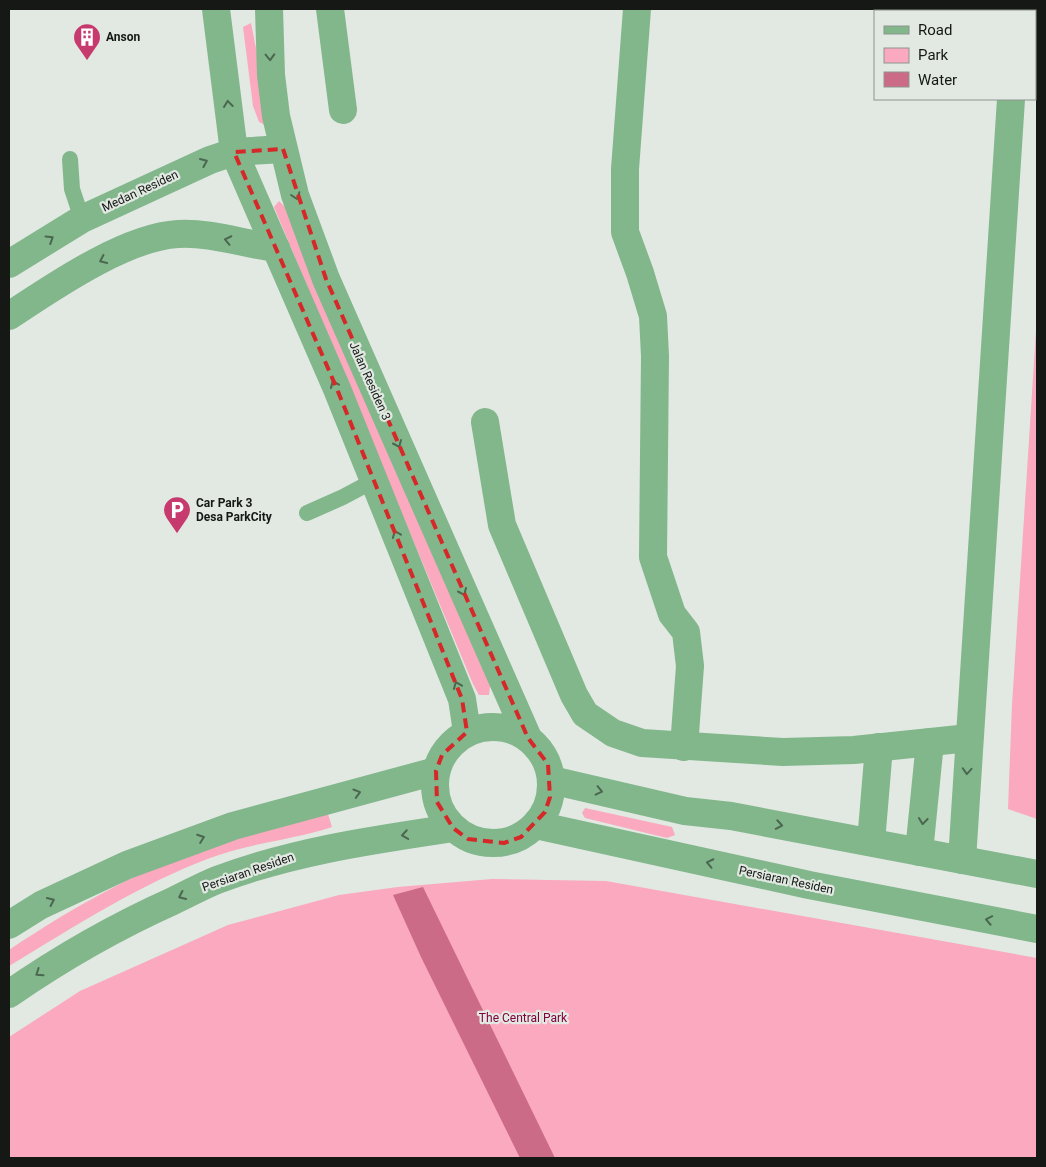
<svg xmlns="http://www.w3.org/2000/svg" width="1046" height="1167" font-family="Roboto,sans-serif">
  <rect width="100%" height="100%" fill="#e1e9e2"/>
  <!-- green -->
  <g fill="#faa9be">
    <polygon points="251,23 270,119 265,125 259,122 253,106 243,27"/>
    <polygon points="279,201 286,208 491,678 489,695 479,695 473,684 274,207"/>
    <polygon points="1037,315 1037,819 1008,809 1012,705"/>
    <polygon points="585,808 672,827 675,835 667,838 585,818 582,813"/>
    <path d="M328,814L332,827C293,840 249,843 210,858C138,885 74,927 9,966V950C76,905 148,865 225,840C259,829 294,822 328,814Z"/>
    <polygon points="492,879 606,881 1037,958 1037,1158 10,1158 9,1037 80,991 228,925 339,895 398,887"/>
  </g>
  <!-- water -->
  <polygon fill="#cc6b88" points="423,887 555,1158 520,1158 421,957 393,895"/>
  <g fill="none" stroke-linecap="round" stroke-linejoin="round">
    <!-- service -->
    <g stroke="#82b68b" stroke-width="16">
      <polyline points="70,159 72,189 82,219"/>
      <polyline points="307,513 343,497 375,480"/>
    </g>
    <!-- minor -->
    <g stroke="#82b68b" stroke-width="28">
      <polyline points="330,9 343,110"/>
      <polyline points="637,9 625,169 625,232 640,273 653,316 655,356 653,557 672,614 686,632 690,666 684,747"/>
      <polyline points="1016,11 1017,9"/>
      <polyline points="9,264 82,219 210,160 234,152 283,149"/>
      <path d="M9,316C53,287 125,237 178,234C210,232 244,244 276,248"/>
      <polyline points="485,422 502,525 574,695 585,714 613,733 642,743 783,752 854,750 969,738"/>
      <polyline points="871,842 879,747"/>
      <polyline points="919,852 930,742"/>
      <polyline points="962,860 1011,99"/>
    </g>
    <!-- tertiary -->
    <g stroke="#82b68b" stroke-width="28">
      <polyline points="216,9 234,152 337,389 462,699 467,732"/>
      <polyline points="269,9 271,75 276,116 295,195 326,279 528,738"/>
      <circle cx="493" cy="785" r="58"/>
      <polyline points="551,780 685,811 731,816 1037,874"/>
      <polyline points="536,825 809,885 1037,929"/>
      <polyline points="9,925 41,905 127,865 233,826 436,771"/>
      <path d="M9,994C61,958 115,927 173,901C188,894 202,886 217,880C294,851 373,840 453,828"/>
    </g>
  </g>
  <!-- one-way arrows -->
  <defs><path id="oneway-chevron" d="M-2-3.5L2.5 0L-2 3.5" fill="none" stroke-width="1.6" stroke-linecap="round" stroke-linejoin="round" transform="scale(1.25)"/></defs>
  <g stroke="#4c6750">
    <use href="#oneway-chevron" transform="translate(270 57) rotate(88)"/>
    <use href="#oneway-chevron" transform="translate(228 104) rotate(-97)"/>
    <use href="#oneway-chevron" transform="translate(204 162) rotate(-23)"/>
    <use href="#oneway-chevron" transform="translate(296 196) rotate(72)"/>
    <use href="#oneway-chevron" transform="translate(50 239) rotate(-32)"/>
    <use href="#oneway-chevron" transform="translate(228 240) rotate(-168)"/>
    <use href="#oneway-chevron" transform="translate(103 260) rotate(155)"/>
    <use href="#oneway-chevron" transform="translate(334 384) rotate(-113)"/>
    <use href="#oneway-chevron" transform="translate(398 444) rotate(66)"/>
    <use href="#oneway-chevron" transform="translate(396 534) rotate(-112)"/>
    <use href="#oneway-chevron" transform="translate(463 592) rotate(66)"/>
    <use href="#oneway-chevron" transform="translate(457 685) rotate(-112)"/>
    <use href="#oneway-chevron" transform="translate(967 771) rotate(94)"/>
    <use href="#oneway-chevron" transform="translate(599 791) rotate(13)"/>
    <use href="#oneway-chevron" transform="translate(357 793) rotate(-16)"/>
    <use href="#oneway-chevron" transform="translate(923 821) rotate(96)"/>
    <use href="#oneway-chevron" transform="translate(779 825) rotate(10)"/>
    <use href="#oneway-chevron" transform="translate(405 835) rotate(171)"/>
    <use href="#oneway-chevron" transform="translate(201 838) rotate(-20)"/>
    <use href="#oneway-chevron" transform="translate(710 863) rotate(-168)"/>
    <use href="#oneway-chevron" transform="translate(182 896) rotate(155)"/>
    <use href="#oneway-chevron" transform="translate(51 901) rotate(-25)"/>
    <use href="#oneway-chevron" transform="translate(989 920) rotate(-169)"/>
    <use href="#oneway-chevron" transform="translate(39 973) rotate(146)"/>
  </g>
  <!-- marked area -->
  <path fill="none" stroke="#d62828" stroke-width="4" stroke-dasharray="10 6" stroke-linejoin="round" d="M283,149L326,279L528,738L548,764L550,797L545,812L521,837L504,843L468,839L453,828L437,802L436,771L442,755L467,732L462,699L337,389L234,152Z"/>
  <!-- icons -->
  <defs>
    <g id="building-pin" transform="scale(1.4375)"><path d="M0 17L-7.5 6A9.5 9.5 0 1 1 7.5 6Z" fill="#c63a6e" stroke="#e1e9e2"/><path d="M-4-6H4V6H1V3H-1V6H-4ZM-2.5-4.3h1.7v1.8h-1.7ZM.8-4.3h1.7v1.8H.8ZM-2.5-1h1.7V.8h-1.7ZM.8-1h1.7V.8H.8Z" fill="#fff"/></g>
    <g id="parking-pin" transform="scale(1.4375)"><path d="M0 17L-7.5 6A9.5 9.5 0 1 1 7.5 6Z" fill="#c63a6e" stroke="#e1e9e2"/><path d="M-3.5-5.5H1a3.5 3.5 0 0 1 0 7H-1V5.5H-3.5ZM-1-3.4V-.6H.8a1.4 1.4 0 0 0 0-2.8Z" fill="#fff"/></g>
  </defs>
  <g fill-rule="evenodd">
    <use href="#building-pin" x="87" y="37"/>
    <use href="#parking-pin" x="177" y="510"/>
  </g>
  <g text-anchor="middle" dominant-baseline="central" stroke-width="4.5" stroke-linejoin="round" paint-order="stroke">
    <!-- poi labels -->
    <g font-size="12" font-weight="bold" fill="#151815" stroke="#e1e9e2" text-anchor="start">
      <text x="106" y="37">Anson</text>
      <text x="196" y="503">Car Park 3<tspan x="196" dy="14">Desa ParkCity</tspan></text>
    </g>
    <!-- street labels -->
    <g font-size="12" fill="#151815" stroke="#e1e9e2">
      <text transform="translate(140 191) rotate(-25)">Medan Residen</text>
      <text transform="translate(370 381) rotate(66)">Jalan Residen 3</text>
      <text transform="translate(248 872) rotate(-19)">Persiaran Residen</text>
      <text transform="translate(786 880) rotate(12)">Persiaran Residen</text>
    </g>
    <!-- park labels -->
    <g font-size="12" fill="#81023e" stroke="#e1e9e2">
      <text x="523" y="1018">The Central Park</text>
    </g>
  </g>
  <!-- border -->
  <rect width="1046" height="1167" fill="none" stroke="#151815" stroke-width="20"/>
  <!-- legend -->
  <rect x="874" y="10" width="162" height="90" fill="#e1e9e2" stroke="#8f9590"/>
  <rect x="884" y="26" width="25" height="8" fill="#82b68b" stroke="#8f9590"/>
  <text x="918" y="35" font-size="15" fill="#151815">Road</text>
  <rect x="884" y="48" width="25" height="15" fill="#faa9be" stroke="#8f9590"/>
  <text x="918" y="60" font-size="15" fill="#151815">Park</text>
  <rect x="884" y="72" width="25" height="15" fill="#cc6b88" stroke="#8f9590"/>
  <text x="918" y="85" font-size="15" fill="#151815">Water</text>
</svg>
